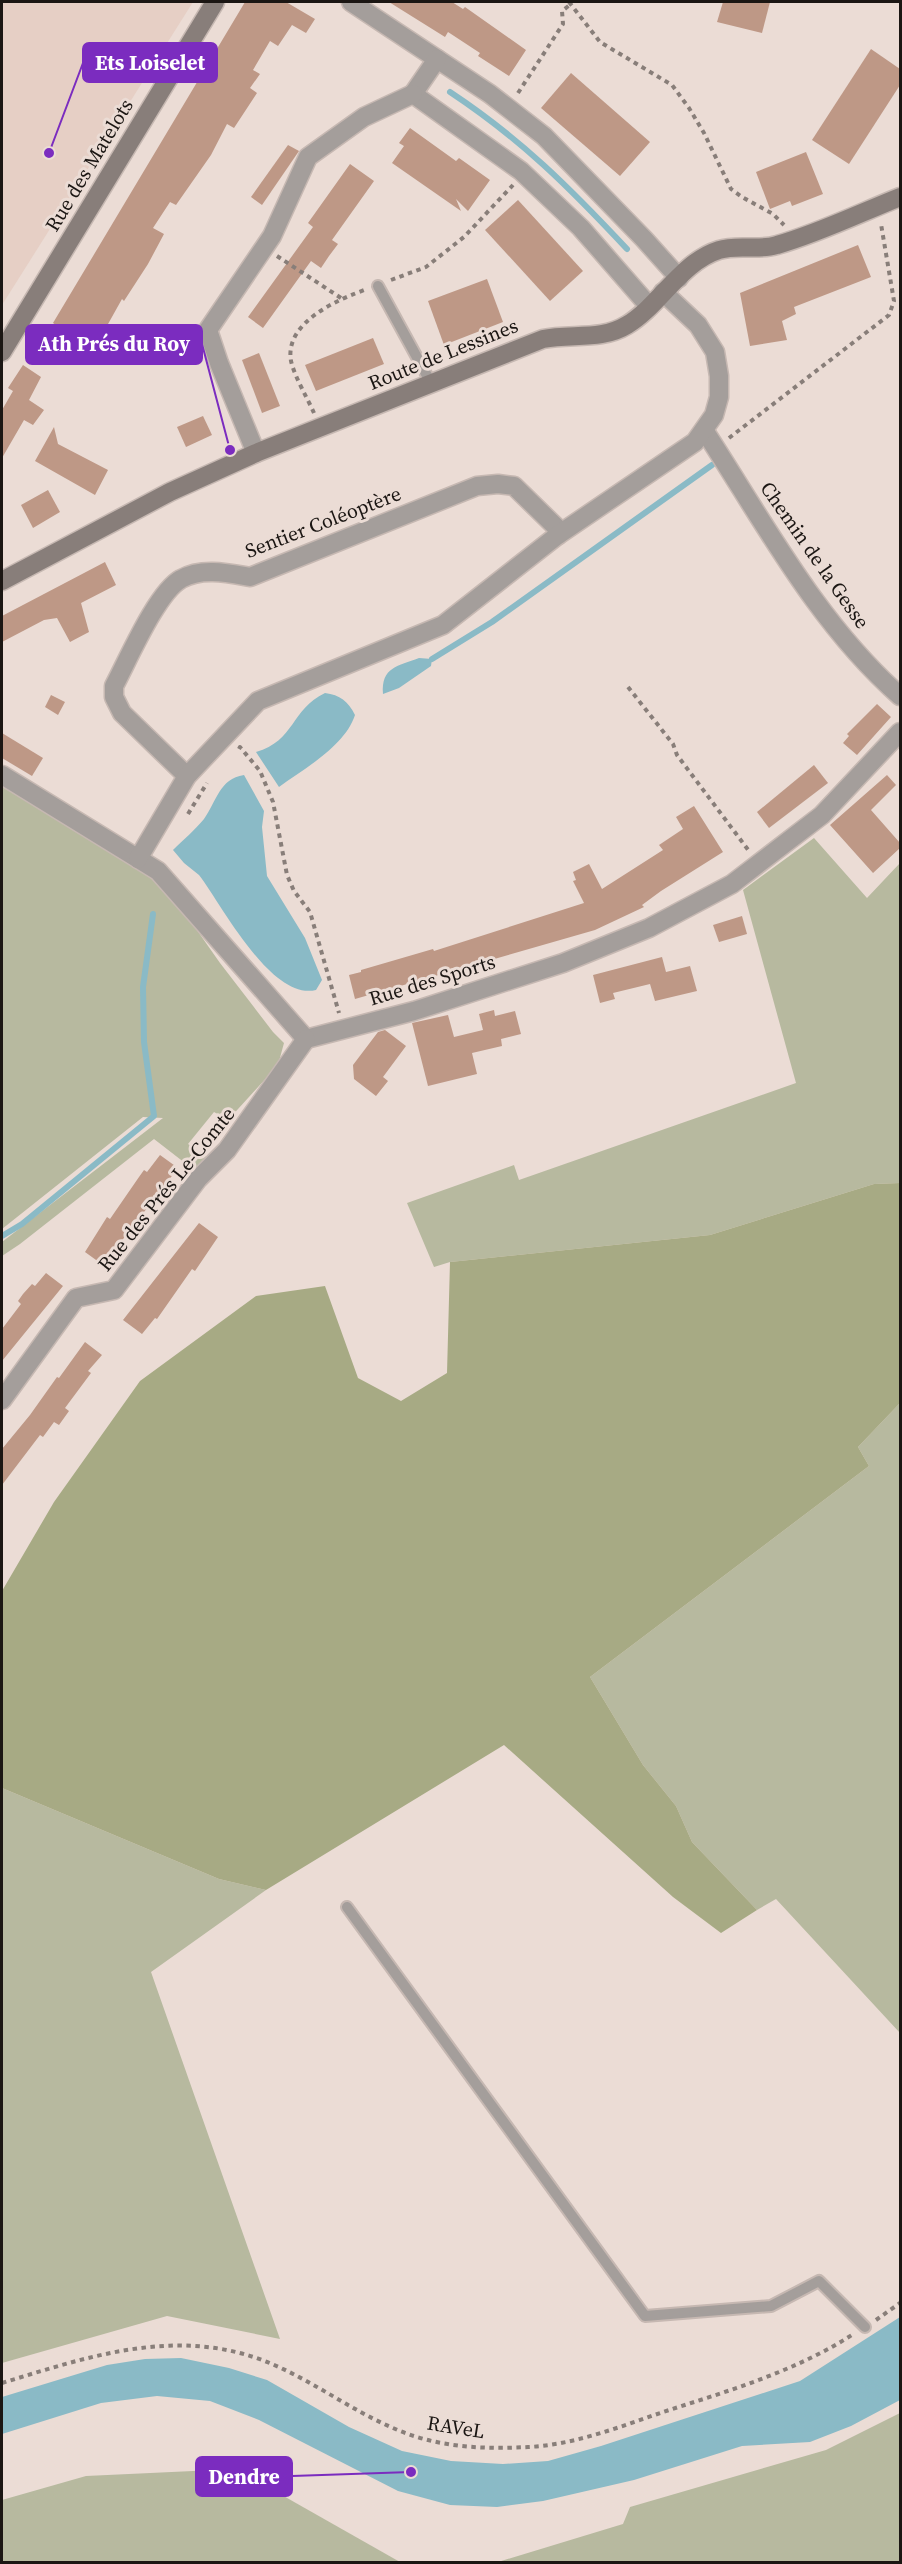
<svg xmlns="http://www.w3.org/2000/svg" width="902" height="2564" font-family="'Source Serif 4',serif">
  <rect width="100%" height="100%" fill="#ebdcd5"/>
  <!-- built -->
  <polygon fill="#e6cfc5" points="2,2 193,2 2,305"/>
  <!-- green -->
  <g fill="#b7b99f">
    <polygon points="2,787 48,813 150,877 173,896 220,963 273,1032 284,1043 278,1065 228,1120 214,1112 188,1144 206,1156 194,1170 154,1139 20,1244 2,1256 2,1242 163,1118 143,1117 2,1229"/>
    <polygon points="814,838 867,898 900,863 900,1183 874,1184 710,1235 450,1262 434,1267 407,1203 514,1165 519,1180 796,1083 743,890"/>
    <polygon points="900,1403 900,2033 776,1899 757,1910 692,1842 676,1806 643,1765 590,1677 869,1466 858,1447"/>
    <polygon points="2,1788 219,1879 266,1890 151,1972 280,2339 167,2316 2,2363"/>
    <polygon points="900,2413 900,2562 498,2562 623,2524 630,2507 826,2450"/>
    <polygon points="236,2469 400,2562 2,2562 2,2500 86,2476"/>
  </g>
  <!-- forest -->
  <polygon fill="#a7aa84" points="900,1183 900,1403 858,1447 869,1466 590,1677 643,1765 676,1806 692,1842 757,1910 721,1933 673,1897 504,1745 266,1890 219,1879 2,1788 2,1591 54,1502 140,1381 256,1296 325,1286 358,1378 401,1401 447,1373 450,1262 710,1235 874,1184"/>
  <!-- water -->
  <g fill="#8abac6">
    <path d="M419,658L432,659L431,666L399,688L383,694C381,667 398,666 419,658Z"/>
    <path d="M325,693C340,695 348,701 355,715C345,746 305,768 279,787L256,752C295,741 291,709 325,693Z"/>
    <path d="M244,775L264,811L262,827L267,876L305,938L322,980L316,990C271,1001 222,905 199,875L184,863L173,850C183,840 195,830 204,819C217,801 219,779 244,775Z"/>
    <polygon points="900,2317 900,2400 851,2426 810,2442 742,2446 634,2480 543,2501 497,2507 450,2505 398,2491 259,2420 210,2401 157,2396 101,2403 2,2434 2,2397 107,2365 145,2359 181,2358 229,2368 267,2380 349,2427 402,2451 451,2461 503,2464 548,2461 601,2446 800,2381"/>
  </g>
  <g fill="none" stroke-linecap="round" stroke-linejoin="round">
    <!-- stream -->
    <g stroke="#8abac6" stroke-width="6">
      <path d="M450,92C521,139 569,187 627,249"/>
      <polyline points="432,659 492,622 712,465"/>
      <polyline points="2,1236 22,1224 154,1116 144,1042 143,987 153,914"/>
    </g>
  </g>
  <!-- building -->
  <g fill="#be9886">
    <polygon points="245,2 286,2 315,19 306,33 292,25 278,46 270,41 253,70 260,74 250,88 257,93 234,128 227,124 211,155 176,205 170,202 153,228 164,234 148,264 124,301 122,299 103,333 98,330 87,347 53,323"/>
    <polygon points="389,2 452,2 463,9 465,7 526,50 509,76 478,56 480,53 448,32 445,37"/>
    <polygon points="723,2 770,2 762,33 717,22"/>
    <polygon points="871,49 900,69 900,85 849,164 812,140"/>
    <polygon points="571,73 650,142 620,176 541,108"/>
    <polygon points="410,128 456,161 459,158 490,180 468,211 456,199 461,211 392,163 404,146 399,143"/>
    <polygon points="288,145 299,151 262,205 251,197"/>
    <polygon points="806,152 823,194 792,206 790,201 770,209 756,172"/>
    <polygon points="350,164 374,181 332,240 338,244 329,256 321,268 311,261 263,328 248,317 313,227 308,223"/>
    <polygon points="518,200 583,271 550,301 485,230"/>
    <polygon points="858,245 871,277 794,307 796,314 782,321 787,340 750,346 740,293"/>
    <polygon points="487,279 503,322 444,345 428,301"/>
    <polygon points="373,338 384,364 316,391 305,365"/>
    <polygon points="259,353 280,406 262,413 242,360"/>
    <polygon points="23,365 41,377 29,400 44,410 33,425 24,420 2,458 2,410 13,391 8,388"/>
    <polygon points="203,416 212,435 186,447 177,427"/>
    <polygon points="54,427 58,444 108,470 95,495 35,461"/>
    <polygon points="48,490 60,512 33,528 21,505"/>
    <polygon points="105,562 116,585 81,603 89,632 70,642 57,618 44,620 2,642 2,616"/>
    <polygon points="51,695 65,702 58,715 45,707"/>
    <polygon points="877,704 891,717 857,755 843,743 849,736 847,734"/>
    <polygon points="2,733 43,758 32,776 2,758"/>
    <polygon points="814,765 828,783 769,828 757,812"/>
    <polygon points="887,775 896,785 871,810 900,843 900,848 873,873 830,825"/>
    <polygon points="694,806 723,852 661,891 642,905 644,907 595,930 355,999 349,975 361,972 361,970 433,949 434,951 584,903 573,881 576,880 573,872 589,864 602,889 663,850 659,845 683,829 676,817"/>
    <polygon points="742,916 747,934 719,942 713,925"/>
    <polygon points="662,957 666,972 690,966 697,991 655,1001 650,984 613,993 615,999 600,1003 593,975"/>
    <polygon points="494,1010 495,1016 515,1011 521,1034 501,1039 502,1046 472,1053 477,1074 428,1086 412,1023 448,1015 454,1037 483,1030 479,1014"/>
    <polygon points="385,1030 406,1046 383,1077 388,1081 376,1096 354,1079 353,1065 378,1032"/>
    <polygon points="160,1155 178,1168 103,1265 85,1252 107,1217 110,1219 139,1177 144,1170 147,1172"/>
    <polygon points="199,1223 218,1237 195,1271 192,1269 157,1319 155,1318 142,1334 123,1320"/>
    <polygon points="46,1273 63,1286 2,1361 2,1329 21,1304 18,1301 23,1294 32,1284 35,1286"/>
    <polygon points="85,1342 102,1355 88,1371 91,1373 65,1408 69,1411 59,1425 54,1422 43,1437 40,1435 2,1485 2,1449 30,1415 57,1377 59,1378"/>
  </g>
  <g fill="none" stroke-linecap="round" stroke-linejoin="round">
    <!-- lane casing -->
    <g stroke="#c6b8b2" stroke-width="14">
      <g id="lane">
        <polyline points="378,286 431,383"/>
        <polyline points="347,1907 645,2316 771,2306 819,2281 865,2327"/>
      </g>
    </g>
    <!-- street casing -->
    <g stroke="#c6b8b2" stroke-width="21">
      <g id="street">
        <polyline points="351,2 490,94 544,136 644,239 679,278"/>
        <polyline points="413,94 521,171 581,228 649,306"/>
        <polyline points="413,94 437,59"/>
        <path d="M704,430C764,522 817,623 900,696"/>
        <polyline points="256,453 219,363 208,330 272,236 308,157 364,117 413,94"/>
        <polyline points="2,775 158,871 306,1039 414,1011 563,963 649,928 732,884 822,815 900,732"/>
        <path d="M187,776L122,713L114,697V686C128,660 157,592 181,579C202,567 228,573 250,577L477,486L498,484L514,486L556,527L558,535"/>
        <polyline points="138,859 187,776 258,701 443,625 558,535 695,442 714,415 719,397 719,376 715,352 698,325 663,292"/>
        <polyline points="2,1400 76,1298 114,1290 198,1179 227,1150 306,1039"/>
      </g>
    </g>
    <!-- secondary casing -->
    <g stroke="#c6b8b2" stroke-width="21">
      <g id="secondary">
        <polyline points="2,352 215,2"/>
        <path d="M2,581L170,492L256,453L543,339C571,333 601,341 627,325C659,306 681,262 719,250C738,244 758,251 777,245C819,233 860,213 900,197"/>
      </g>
    </g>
    <!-- path -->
    <g stroke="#887e79" stroke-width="4" stroke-dasharray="4.5 4.5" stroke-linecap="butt">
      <polyline points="569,2 600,42 672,85 689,108 704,133 731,189 742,197 773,214 784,225"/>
      <polyline points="518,93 563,24 562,11 571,4"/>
      <polyline points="277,256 341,298"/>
      <polyline points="391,280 426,267 464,237 513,185"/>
      <path d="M314,413C307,397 295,378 291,361C284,322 339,299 367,289"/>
      <polyline points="729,438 889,315 894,301 881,224"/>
      <polyline points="628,687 673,744 677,755 749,851"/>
      <polyline points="239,749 240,747 260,771 273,802 287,875 294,891 310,912 339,1013"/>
      <polyline points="188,814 207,783"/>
      <polyline points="876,2320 900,2303"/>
      <path d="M2,2383C87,2357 174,2327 262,2360C318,2381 365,2423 424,2439C457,2448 494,2449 528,2447C573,2445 620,2427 663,2412C728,2391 797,2371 855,2333"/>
    </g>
    <!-- lane -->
    <use href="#lane" stroke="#a49e9b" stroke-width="10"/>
    <!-- street -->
    <use href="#street" stroke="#a49e9b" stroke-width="18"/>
    <!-- secondary -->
    <use href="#secondary" stroke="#887e7a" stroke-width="18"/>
  </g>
  <g text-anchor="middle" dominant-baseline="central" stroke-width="6" stroke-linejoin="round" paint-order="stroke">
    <!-- street labels -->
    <g font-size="20" fill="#1b1613" stroke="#ebdcd5">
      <text transform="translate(89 165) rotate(-59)">Rue des Matelots</text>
      <text transform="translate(443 354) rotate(-22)">Route de Lessines</text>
      <text transform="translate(323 522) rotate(-21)">Sentier Coléoptère</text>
      <text transform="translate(815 555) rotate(55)">Chemin de la Gesse</text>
      <text transform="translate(432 980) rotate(-17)">Rue des Sports</text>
      <text transform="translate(166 1189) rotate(-51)">Rue des Prés Le-Comte</text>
      <text transform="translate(456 2427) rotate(9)">RAVeL</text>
    </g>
  </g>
  <!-- callouts -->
  <path fill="none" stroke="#7b2cbf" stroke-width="2" d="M49 153L83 63M230 450L202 344M411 2472L292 2476"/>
  <g fill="#7b2cbf" stroke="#ebdcd5" stroke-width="2">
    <circle cx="49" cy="153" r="6"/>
    <circle cx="230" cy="450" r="6"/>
    <circle cx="411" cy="2472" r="6"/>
  </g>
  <g fill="#7b2cbf" stroke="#7b2cbf" stroke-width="2">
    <rect x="83" y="43" width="134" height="39" rx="6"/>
    <rect x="26" y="325" width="176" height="39" rx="6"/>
    <rect x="196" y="2457" width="96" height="39" rx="6"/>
  </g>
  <g font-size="21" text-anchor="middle" font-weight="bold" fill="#fff">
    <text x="150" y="70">Ets Loiselet</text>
    <text x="114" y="351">Ath Prés du Roy</text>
    <text x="244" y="2484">Dendre</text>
  </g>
  <!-- border -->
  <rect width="902" height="2564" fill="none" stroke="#1b1613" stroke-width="6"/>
</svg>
